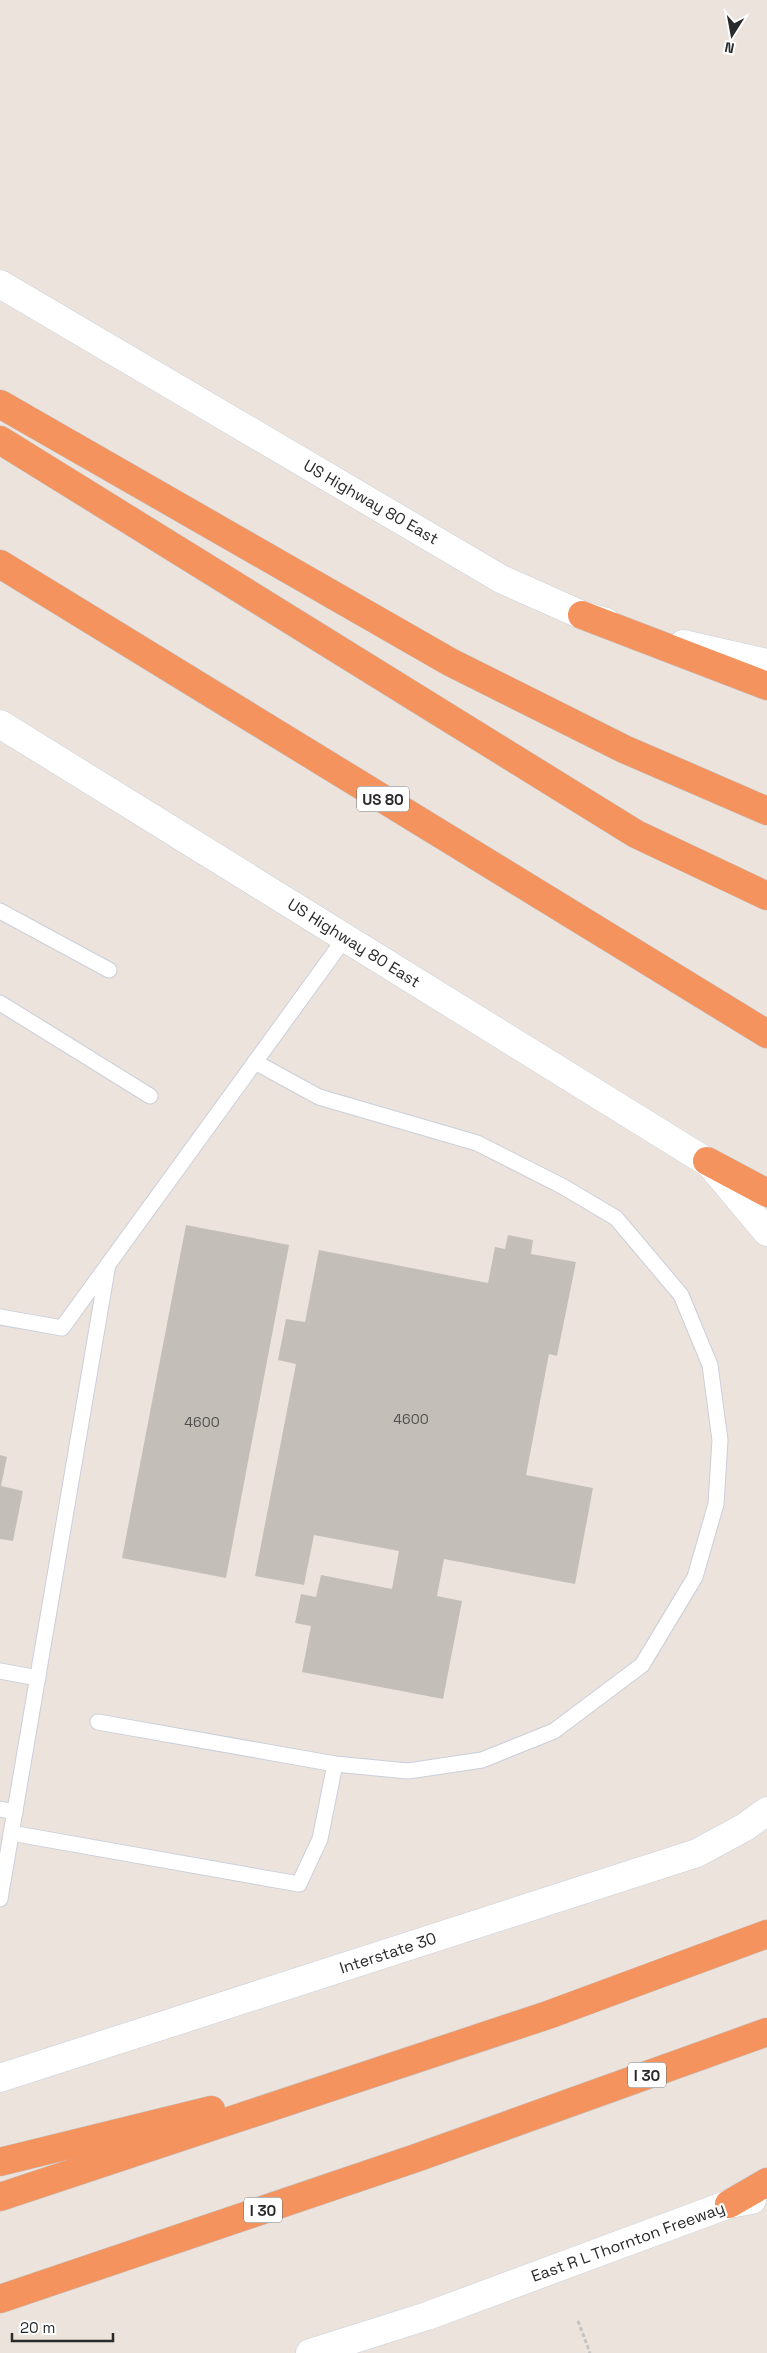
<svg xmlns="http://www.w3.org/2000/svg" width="767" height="2353" font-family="'Space Grotesk',sans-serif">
  <rect width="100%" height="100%" fill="#ebe3dc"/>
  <!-- building -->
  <g fill="#c3bfb8">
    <polygon points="186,1225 289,1245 226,1578 122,1558"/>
    <polygon points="508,1235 533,1240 531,1254 576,1262 557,1356 549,1354 526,1475 593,1488 575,1584 444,1559 437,1596 462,1601 443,1699 302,1672 311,1626 295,1623 301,1594 316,1597 321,1575 392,1589 399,1551 314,1535 304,1585 255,1576 296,1364 278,1360 286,1319 305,1322 319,1250 488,1283 495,1247 505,1249"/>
    <polygon points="0,1455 7,1457 1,1486 23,1491 13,1541 0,1539"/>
  </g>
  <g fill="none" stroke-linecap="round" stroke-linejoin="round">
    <!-- lane casing -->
    <g stroke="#cbcfdb" stroke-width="17">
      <g id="lane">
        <polyline points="0,911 109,970"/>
        <polyline points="0,1003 150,1096"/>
        <polyline points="255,1062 319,1097 477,1143 562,1186 616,1218 681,1295 710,1365 720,1440 716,1504 695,1577 642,1665 554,1731 482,1760 408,1771 335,1764"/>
        <polyline points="0,1317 62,1328 345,938"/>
        <polyline points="0,1671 38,1678"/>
        <polyline points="0,1809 15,1812"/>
        <polyline points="11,1833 299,1884 320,1839 335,1764 98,1722"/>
        <polyline points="0,1899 108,1264"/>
      </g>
    </g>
    <!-- secondary casing -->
    <g stroke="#cbcfdb" stroke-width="29">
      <g id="secondary">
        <polyline points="0,284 501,579 582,615 606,622"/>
        <polyline points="683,644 767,663"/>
        <polyline points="0,724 728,1175"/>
        <polyline points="710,1164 767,1232"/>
        <polyline points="0,2078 697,1853 745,1827 767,1811"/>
        <polyline points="310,2353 427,2316 729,2204 752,2200"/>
      </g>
    </g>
    <!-- highway casing -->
    <g stroke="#c3c3c3" stroke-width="29">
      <g id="highway">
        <polyline points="0,404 450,662 624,749 767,811"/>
        <polyline points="0,440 636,834 767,896"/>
        <polyline points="0,564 767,1034"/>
        <polyline points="582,615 767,686"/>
        <polyline points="707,1161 767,1193"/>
        <polyline points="0,2162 211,2110"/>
        <polyline points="0,2197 548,2015 767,1934"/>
        <polyline points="729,2204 767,2182"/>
        <polyline points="0,2299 416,2158 767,2032"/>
      </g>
    </g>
    <!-- path -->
    <polyline stroke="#c3c3c3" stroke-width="3" stroke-dasharray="4 2.5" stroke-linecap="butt" points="578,2321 590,2353"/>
    <!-- lane -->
    <use href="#lane" stroke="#fff" stroke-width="15"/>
    <!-- secondary -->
    <use href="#secondary" stroke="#fff" stroke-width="28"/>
    <!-- highway -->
    <use href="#highway" stroke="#f4935e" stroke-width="28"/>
  </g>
  <g text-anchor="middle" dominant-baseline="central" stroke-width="4.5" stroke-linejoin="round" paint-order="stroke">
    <!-- number labels -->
    <g font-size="14" fill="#504f4e">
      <text x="411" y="1419">4600</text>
      <text x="202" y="1422">4600</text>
    </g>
    <!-- shield labels -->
    <g fill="#fff" stroke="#6a6a6a" stroke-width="1">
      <rect x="357" y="786.5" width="52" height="25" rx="4"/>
      <rect x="628" y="2062.5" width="38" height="25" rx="4"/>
      <rect x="244" y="2197.5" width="38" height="25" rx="4"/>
    </g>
    <g font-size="15" font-weight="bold" fill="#2a2a2a">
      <text x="383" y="799">US 80</text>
      <text x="647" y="2075">I 30</text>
      <text x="263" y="2210">I 30</text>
    </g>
    <!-- street labels -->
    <g font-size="16" fill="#2a2a2a" stroke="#fff">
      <text transform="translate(371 502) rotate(30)">US Highway 80 East</text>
      <text transform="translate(354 943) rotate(32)">US Highway 80 East</text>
      <text transform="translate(388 1953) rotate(-18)">Interstate 30</text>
      <text transform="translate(628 2242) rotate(-20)">East R L Thornton Freeway</text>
    </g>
  </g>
  <!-- north arrow -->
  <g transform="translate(732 35) rotate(191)" stroke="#ffffff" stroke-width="4" paint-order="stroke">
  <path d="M0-4L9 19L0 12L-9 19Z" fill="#2a2a2a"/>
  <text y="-8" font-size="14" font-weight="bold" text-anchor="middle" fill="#2a2a2a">N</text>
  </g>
  <!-- scale -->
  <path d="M12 2333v8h101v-8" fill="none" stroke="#2a2a2a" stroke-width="2.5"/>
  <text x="20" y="2333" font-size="15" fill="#2a2a2a" stroke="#ffffff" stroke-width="4" paint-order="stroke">20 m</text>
</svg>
